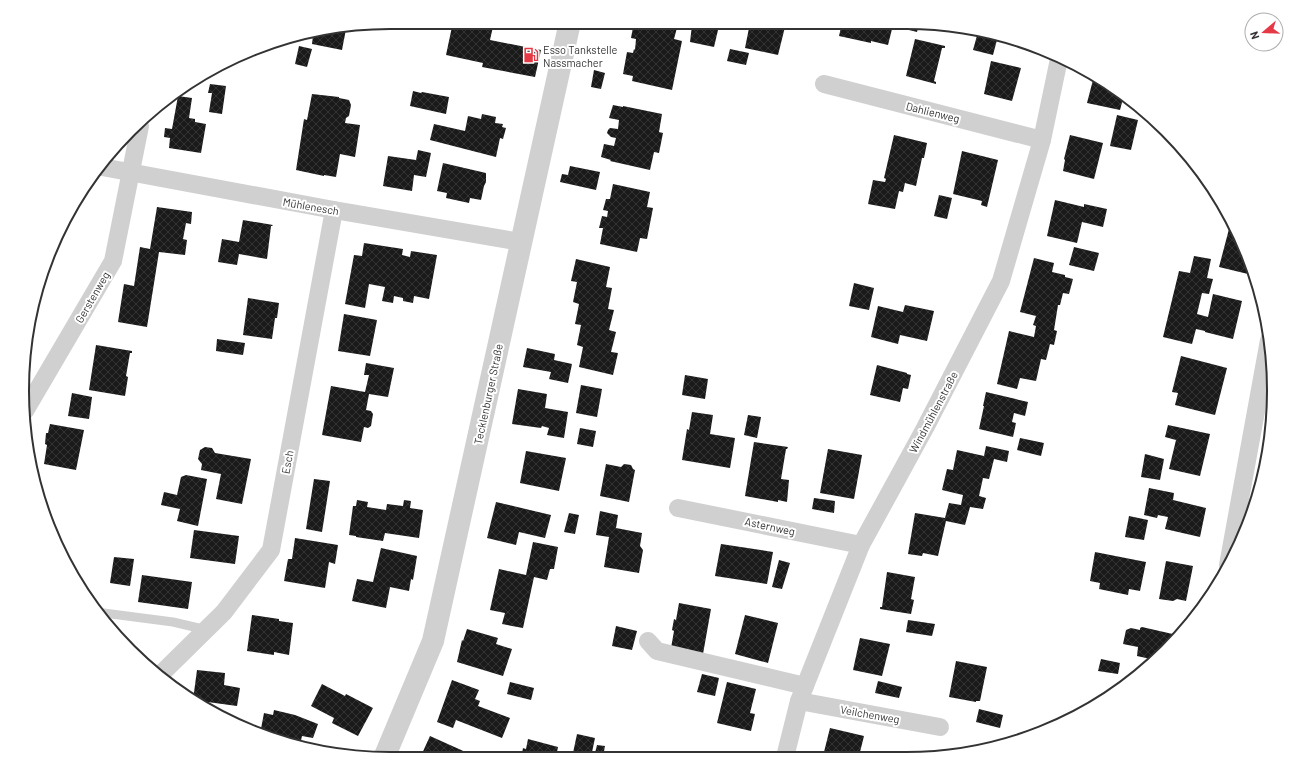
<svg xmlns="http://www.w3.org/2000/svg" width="1296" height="781" font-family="Barlow,sans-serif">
  <defs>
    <pattern id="building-cross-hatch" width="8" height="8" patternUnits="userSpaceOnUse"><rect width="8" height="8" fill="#1a1a1a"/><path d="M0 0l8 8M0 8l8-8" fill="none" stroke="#333"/></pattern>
  </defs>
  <rect width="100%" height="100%" fill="#fff"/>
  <!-- building -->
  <g fill="url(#building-cross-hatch)">
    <polygon points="453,22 494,22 490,40 541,50 535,77 482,67 483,63 446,55"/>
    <polygon points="634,22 669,22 678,24 674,39 682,41 672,90 632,81 633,76 623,74 627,52 633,53 634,49 635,50 636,39 631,38"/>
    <polygon points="750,23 786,23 778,55 745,48"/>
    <polygon points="842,23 884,23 893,25 888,45 871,41 871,43 839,36"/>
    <polygon points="906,23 919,23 917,32 905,29"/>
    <polygon points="692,25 718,30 714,47 690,42"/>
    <polygon points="346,29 342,50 312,44 313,35"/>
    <polygon points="978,32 998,36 993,55 973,50"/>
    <polygon points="915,39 945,46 945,48 942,48 934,81 936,82 936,84 906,76"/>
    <polygon points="299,46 312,49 307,67 295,64"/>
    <polygon points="730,49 749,53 746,65 727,61"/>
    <polygon points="991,61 1021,68 1012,101 984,94"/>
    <polygon points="594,70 605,73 601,89 591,87"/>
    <polygon points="1094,76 1110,84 1124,95 1120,110 1087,103"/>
    <polygon points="210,84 226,86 222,114 209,112 212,93 208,93"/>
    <polygon points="413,91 421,93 422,92 449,97 446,114 410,106"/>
    <polygon points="312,94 339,97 339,98 349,100 351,105 349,116 346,118 345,123 360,125 355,157 340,154 336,177 324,175 324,176 296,170 304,119 307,120"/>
    <polygon points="178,96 192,98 189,118 195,119 195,122 206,124 201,153 169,148 170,138 164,137 165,128 172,129"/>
    <polygon points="613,105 623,107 623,106 662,114 659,132 663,133 659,153 654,152 650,170 610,161 611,160 601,157 604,144 614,146 616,138 611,137 607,133 608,130 610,128 618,129 619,120 609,118"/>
    <polygon points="482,114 496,117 495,123 503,124 502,127 506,128 503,139 500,138 496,157 430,140 434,124 465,131 468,116 481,119"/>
    <polygon points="1117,115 1138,120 1131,150 1110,146"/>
    <polygon points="894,135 927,143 924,158 922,158 916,186 905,183 903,192 899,191 895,209 868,204 873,180 885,182 886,179 884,178"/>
    <polygon points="1070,135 1103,143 1094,179 1063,171 1065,160 1064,159"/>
    <polygon points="418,150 431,153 426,177 414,175 412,191 383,186 388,156 416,160"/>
    <polygon points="962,151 998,160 987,207 981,205 982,201 953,194"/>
    <polygon points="443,163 486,173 486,182 484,186 481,200 470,198 469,203 446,198 447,193 437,191"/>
    <polygon points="570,166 600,172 596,190 560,182 562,174 568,175"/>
    <polygon points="613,184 650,192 647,207 653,208 647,239 640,238 637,252 600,244 603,228 599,228 602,216 607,217 608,211 603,210 606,199 610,199"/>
    <polygon points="939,195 952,198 947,219 934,216"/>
    <polygon points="1055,200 1084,207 1084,204 1107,209 1103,227 1082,222 1077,243 1047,236"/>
    <polygon points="157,207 192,212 191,224 186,223 183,239 187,240 185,255 159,252 147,327 118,322 124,284 134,286 140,247 150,249"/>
    <polygon points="243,220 273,225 272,226 271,226 267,259 239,254 237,265 218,262 222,239 239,242"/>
    <polygon points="1229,229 1236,230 1246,250 1251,265 1248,274 1219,267"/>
    <polygon points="364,243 403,249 402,255 410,257 411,251 437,255 429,299 414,296 413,303 403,301 403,298 394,296 393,303 382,301 385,287 369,284 365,308 345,304 354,255 362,256"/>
    <polygon points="1074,247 1099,253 1094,271 1069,265"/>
    <polygon points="1194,256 1211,259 1207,278 1213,279 1209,294 1202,293 1197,314 1208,317 1213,294 1242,301 1233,339 1205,332 1205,331 1196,329 1192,344 1163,337 1179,271 1190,273"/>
    <polygon points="1034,258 1054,263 1052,272 1065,275 1065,277 1073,279 1069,294 1063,293 1060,305 1058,305 1054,330 1057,331 1054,345 1050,344 1046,360 1041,359 1036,381 1020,378 1017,389 997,384 1009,331 1034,337 1036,326 1033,325 1036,316 1020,312"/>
    <polygon points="576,259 610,267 606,287 612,288 608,309 614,310 609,330 616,332 611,352 618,353 613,375 579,367 583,347 577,345 581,325 575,324 579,304 573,302 577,282 571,281"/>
    <polygon points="854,283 874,288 869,310 849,306"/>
    <polygon points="248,298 279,303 277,318 275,318 272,339 243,335"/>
    <polygon points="905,305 934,311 927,341 900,335 898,344 871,337 878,306 903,312"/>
    <polygon points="344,314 377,320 370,356 338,351"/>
    <polygon points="217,339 245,343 243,355 216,351"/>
    <polygon points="96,345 132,351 132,353 130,353 126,376 128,377 125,396 89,390"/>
    <polygon points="527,348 555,354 554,360 572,364 568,383 549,379 551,372 523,367"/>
    <polygon points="1181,356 1227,368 1215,415 1175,405 1178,393 1172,392"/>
    <polygon points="366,363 394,368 388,397 369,394 366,410 371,411 373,414 371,426 368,428 364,427 361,442 322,435 331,386 365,392 369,375 364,375"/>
    <polygon points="877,365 907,373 907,374 911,375 908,389 903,388 900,402 870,395"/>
    <polygon points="685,375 708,379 705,399 682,395"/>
    <polygon points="581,385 602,389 597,417 576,413"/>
    <polygon points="518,389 547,394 545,408 568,412 564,438 547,435 549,428 542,426 541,428 512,424"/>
    <polygon points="986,392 1028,402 1025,416 1014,413 1012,422 1016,423 1013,437 979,429 984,406 983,406"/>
    <polygon points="72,393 92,397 89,419 68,416"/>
    <polygon points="692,412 713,415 710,434 735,438 730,468 682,460 687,429 689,430"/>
    <polygon points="748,415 761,417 757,438 744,435"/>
    <polygon points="50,424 84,430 76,470 44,464 47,445 45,444 46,433 48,433"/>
    <polygon points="1168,425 1210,434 1200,476 1169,469 1176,440 1165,437"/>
    <polygon points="580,428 596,431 593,447 577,444"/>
    <polygon points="1020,438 1044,443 1041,456 1017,450"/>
    <polygon points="754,442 788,447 787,449 786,449 781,479 789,480 787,502 778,500 778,502 745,496"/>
    <polygon points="986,446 1009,451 1007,462 994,459 989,479 983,478 979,496 986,498 983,509 970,507 965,525 946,521 938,556 923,553 922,556 908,554 915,513 945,518 949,503 961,505 963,495 942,490 947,469 953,470 957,450 984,456"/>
    <polygon points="205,447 212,448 215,453 251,459 242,504 216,499 221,474 201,470 202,464 198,459 200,450"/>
    <polygon points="828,449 862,455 854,499 820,493"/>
    <polygon points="526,451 566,458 559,491 520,483"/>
    <polygon points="1145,454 1164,459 1160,480 1141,477"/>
    <polygon points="606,464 621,467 624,464 631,465 633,469 635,470 629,502 600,496"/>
    <polygon points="186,475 207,479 198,526 177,521 180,509 161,505 164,492 177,495 181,477"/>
    <polygon points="314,479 330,481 322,532 306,529"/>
    <polygon points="1149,488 1174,493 1173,500 1206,508 1200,537 1165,529 1168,517 1158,515 1157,518 1144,515"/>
    <polygon points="814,498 835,501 834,513 812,509"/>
    <polygon points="357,500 368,502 367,507 386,510 387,504 403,506 404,500 411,501 410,508 423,510 419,538 385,533 383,541 356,537 356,536 349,535 353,506 356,506"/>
    <polygon points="496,502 551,515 545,538 519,532 516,545 487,538"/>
    <polygon points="600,511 618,515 616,528 642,533 640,546 643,550 639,573 604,567 609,537 596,535"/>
    <polygon points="569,513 579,515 575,534 564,532"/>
    <polygon points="1129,516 1148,520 1144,540 1125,537"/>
    <polygon points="194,530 239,536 235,564 190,558"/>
    <polygon points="295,538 338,545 335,564 329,562 325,588 284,581 288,559 292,559"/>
    <polygon points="533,542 558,547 554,569 550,569 547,580 534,577 523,628 502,624 505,613 490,610 499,569 526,575"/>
    <polygon points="721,544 773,552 767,584 715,576"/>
    <polygon points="381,548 417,556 413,580 411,579 409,591 390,587 386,608 352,601 357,579 373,582"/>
    <polygon points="1095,552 1146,562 1140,591 1129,589 1128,595 1099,589 1100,583 1090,581"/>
    <polygon points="114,557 134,559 130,586 110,583"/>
    <polygon points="779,560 790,563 782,589 772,587"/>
    <polygon points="1166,561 1193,566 1186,601 1177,599 1173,601 1159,599"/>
    <polygon points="887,572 915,577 911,599 914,600 911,614 880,609 880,607 882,607"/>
    <polygon points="142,575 192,582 188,609 138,602"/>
    <polygon points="679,603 711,609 703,654 671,648 674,631 672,630 674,619 676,620"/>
    <polygon points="252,615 279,619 279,621 293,623 289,655 274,652 274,655 247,651"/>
    <polygon points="745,615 778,623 768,663 735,654"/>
    <polygon points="908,620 935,624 932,636 906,632"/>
    <polygon points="616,626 637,631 632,650 612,646"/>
    <polygon points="1142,627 1177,635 1155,660 1137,656 1138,647 1123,644 1126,630 1131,628 1140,630 1140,628"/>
    <polygon points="467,629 498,638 496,644 512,649 503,676 457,662 462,640 463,641"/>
    <polygon points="860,638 890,644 882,676 853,670"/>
    <polygon points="1101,659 1120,663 1118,674 1098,671"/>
    <polygon points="956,661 987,667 980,701 976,701 976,702 949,697"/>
    <polygon points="197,670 225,673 224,685 240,688 237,706 193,700"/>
    <polygon points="702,674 719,678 715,696 697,692"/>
    <polygon points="452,680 479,690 475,699 480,701 478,706 510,718 502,738 456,720 453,728 437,722"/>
    <polygon points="878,681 902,687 899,698 875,693"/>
    <polygon points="510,682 534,688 531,700 507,694"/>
    <polygon points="727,682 756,689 750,713 755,714 751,731 717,723"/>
    <polygon points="322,684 345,696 346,694 373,708 358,736 332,723 334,718 311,706"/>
    <polygon points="979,709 1003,715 1000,728 976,722"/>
    <polygon points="274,710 295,715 318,724 313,738 302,736 300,745 272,739 260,734 264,713 273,715"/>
    <polygon points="830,728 864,736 859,756 823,756"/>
    <polygon points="577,734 595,738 591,757 573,753"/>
    <polygon points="430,736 470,754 471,751 485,758 420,758"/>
    <polygon points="528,739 558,747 556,757 521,758 523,748 526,749"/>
    <polygon points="597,745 605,746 603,757 594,757"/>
  </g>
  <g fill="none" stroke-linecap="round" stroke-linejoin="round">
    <!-- service -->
    <polyline stroke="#d0d0d0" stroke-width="9" points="96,612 173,622 207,630"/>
    <!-- minor -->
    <g stroke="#d0d0d0" stroke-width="18">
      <polyline points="824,84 1042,140"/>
      <polyline points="102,167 334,210 521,242"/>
      <polyline points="25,411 113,261 140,126"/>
      <polyline points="678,508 861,545"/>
      <polyline points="1228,565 1269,340"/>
      <polyline points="648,641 657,651 805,686"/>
      <polyline points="161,674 224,612 271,550 334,210"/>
      <polyline points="799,701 940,727"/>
      <polyline points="785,757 799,701 861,545 925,428 1001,281 1042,140 1059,59"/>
    </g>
    <!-- tertiary -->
    <polyline stroke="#d0d0d0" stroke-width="22" points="384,758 433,641 570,22"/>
  </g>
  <!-- icons -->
  <defs>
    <g id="fuel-bare" transform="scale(1.2)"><path d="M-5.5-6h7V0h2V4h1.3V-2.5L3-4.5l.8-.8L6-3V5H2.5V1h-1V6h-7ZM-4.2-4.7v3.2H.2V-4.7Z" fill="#e63946" stroke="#fff" stroke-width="2.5" paint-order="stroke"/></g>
  </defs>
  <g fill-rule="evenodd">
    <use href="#fuel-bare" x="531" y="55"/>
  </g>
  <g text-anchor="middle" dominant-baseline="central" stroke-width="4" stroke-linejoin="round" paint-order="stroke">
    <!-- poi labels -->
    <g font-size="11" fill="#333" stroke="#fff" text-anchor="start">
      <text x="543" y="49">Esso Tankstelle<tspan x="543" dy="13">Nassmacher</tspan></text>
    </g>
    <!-- street labels -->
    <g font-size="11" fill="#333" stroke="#fff">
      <text transform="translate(933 112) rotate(14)">Dahlienweg</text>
      <text transform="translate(311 206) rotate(10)">Mühlenesch</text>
      <text transform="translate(92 297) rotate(-60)">Gerstenweg</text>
      <text transform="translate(488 394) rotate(-78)">Tecklenburger Straße</text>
      <text transform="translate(933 412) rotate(-62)">Windmühlenstraße</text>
      <text transform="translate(287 462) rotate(-79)">Esch</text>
      <text transform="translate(770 526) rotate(12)">Asternweg</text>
      <text transform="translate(870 714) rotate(10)">Veilchenweg</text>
    </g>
  </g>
  <!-- crop -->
  <path d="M0 0H1296V781H0ZM390 29H906A361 361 0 0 1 1267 390V391A361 361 0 0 1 906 752H390A361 361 0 0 1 29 391V390A361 361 0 0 1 390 29Z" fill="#fff" fill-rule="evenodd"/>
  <path fill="none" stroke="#333" stroke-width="2" d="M390 29H906A361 361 0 0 1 1267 390V391A361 361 0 0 1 906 752H390A361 361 0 0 1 29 391V390A361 361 0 0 1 390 29Z"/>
  <!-- north arrow -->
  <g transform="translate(1264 32) rotate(251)"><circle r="19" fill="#ffffff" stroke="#adadad"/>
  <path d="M0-3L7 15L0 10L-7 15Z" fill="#e63946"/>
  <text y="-6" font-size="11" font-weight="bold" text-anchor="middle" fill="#333333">N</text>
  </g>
</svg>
